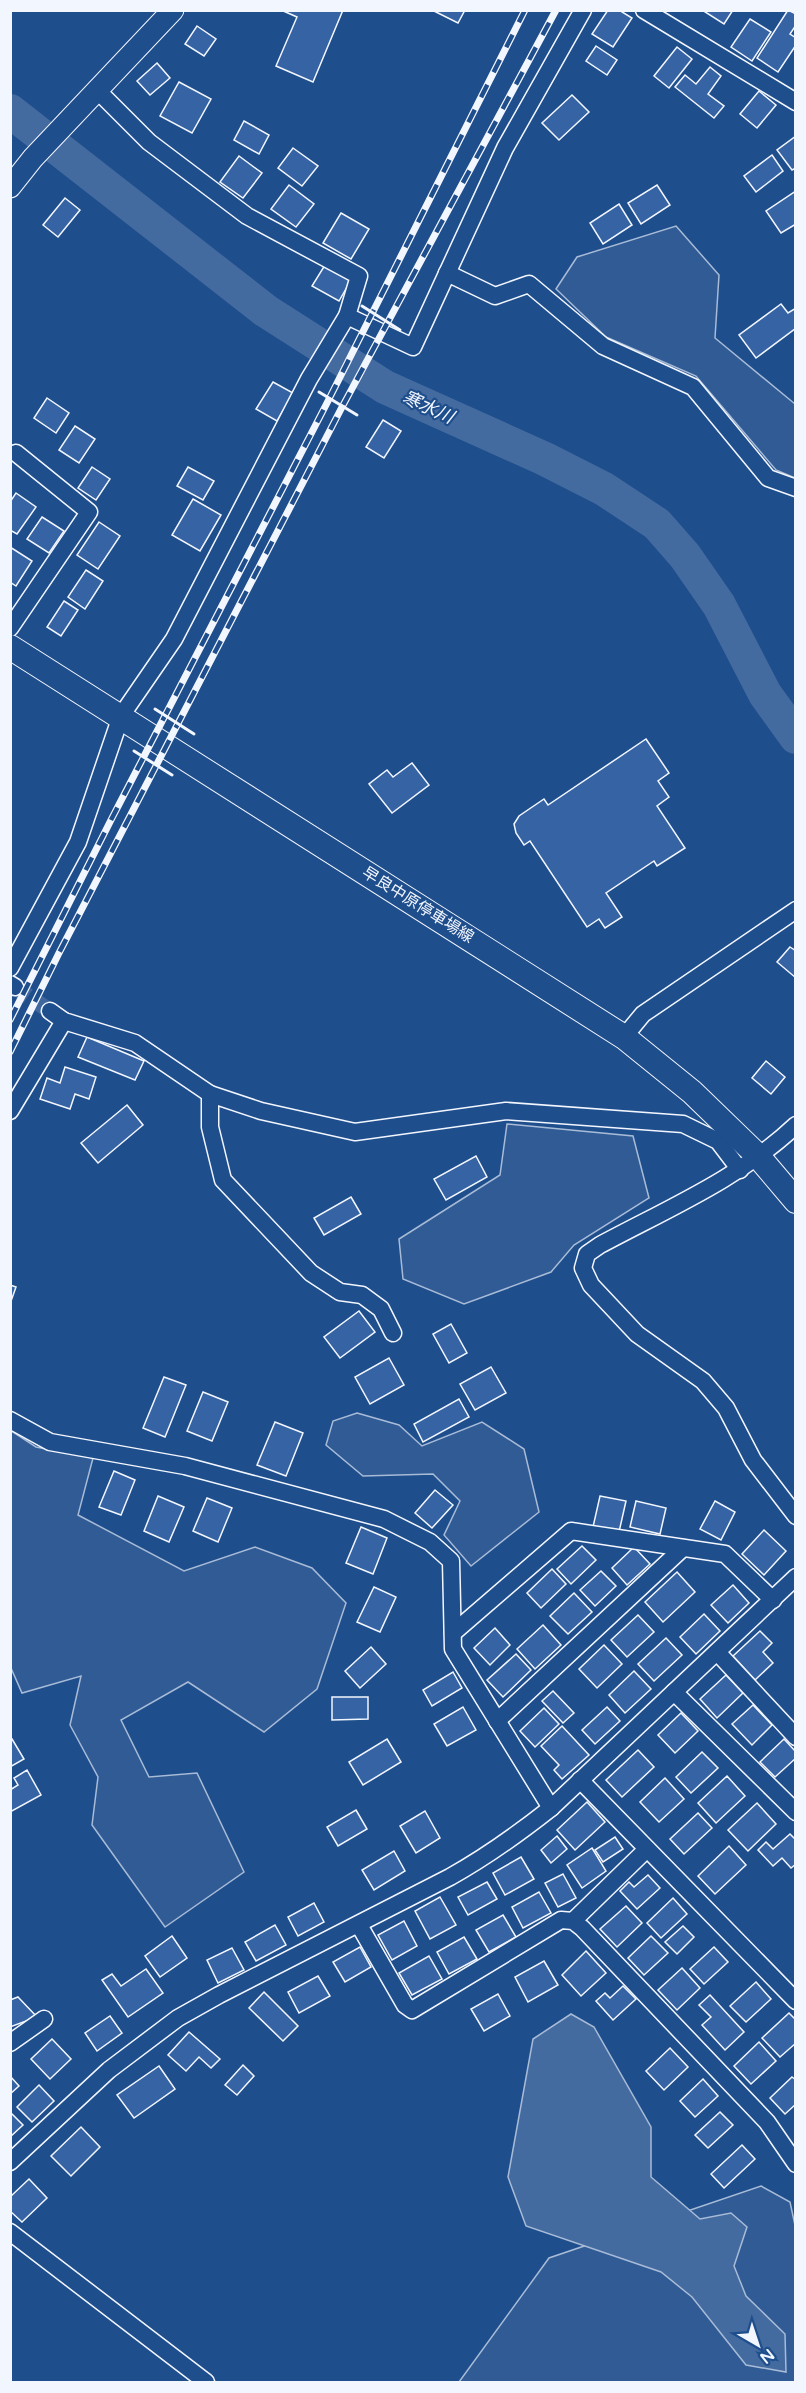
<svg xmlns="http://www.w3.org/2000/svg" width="806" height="2393" font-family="'Varela Round','Noto Sans JP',sans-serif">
  <rect width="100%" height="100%" fill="#1f4e8c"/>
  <!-- green -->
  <g fill="#305b95" stroke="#a8bbd7" stroke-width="1.5">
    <polygon points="676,226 719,275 715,338 795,404 795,478 776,470 696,376 606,337 556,289 577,257"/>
    <polygon points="507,1124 633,1136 649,1198 574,1245 551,1272 464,1304 403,1279 399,1239 500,1175"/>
    <polygon points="357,1413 399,1425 422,1446 482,1422 524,1449 539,1512 471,1566 444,1535 460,1501 433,1474 363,1476 326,1445 333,1421"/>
    <polygon points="10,1430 36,1447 93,1458 78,1515 184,1571 255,1547 312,1568 346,1603 317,1689 264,1732 188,1682 121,1720 149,1777 197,1773 244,1872 165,1927 92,1825 98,1777 70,1725 81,1676 22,1693 11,1668"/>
    <polygon points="761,2186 790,2202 796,2230 795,2382 459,2382 549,2258"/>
  </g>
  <!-- water -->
  <polygon fill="#446ba0" stroke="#a8bbd7" stroke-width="1.5" points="571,2014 594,2027 651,2127 651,2177 700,2219 731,2213 747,2227 734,2266 746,2296 785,2334 786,2372 746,2365 692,2297 661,2272 526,2226 508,2177 533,2039"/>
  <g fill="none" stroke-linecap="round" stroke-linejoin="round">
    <!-- river -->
    <polyline stroke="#446ba0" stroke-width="34" points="10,111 266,311 385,387 545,459 604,489 657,524 685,556 719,605 765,694 796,737"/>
  </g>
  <!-- building -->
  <g fill="#3563a3" stroke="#f2f6ff" stroke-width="1.5">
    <polygon points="281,10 343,10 313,82 276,66 297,17"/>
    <polygon points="432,10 465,10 458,23"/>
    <polygon points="608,10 619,10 632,18 613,47 592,34"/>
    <polygon points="702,10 733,10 724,24"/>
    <polygon points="788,10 796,14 796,25 790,34 796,38 796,45 778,72 757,58"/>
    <polygon points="750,19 771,32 752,61 731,47"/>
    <polygon points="197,26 216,39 204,56 185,44"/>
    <polygon points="596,46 617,60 607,75 586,61"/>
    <polygon points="677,47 692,59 669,88 654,76"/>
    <polygon points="157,63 170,78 150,95 137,81"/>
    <polygon points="710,67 721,76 708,94 724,106 714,118 675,87 685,75 696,84"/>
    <polygon points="179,82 211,99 192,133 160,116"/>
    <polygon points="759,91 776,105 757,128 740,114"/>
    <polygon points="572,95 589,112 559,140 542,123"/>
    <polygon points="244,121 269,135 259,154 234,140"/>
    <polygon points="796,136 796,168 792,170 777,150"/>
    <polygon points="293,148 318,166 302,186 278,168"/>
    <polygon points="772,155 783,171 756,192 744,176"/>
    <polygon points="239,156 262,173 243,198 220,182"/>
    <polygon points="289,185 314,204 296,227 271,209"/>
    <polygon points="657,185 670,205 641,224 628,203"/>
    <polygon points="796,191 796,224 781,233 766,211"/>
    <polygon points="65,198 80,210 58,237 43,225"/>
    <polygon points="619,204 632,225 603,244 590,223"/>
    <polygon points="341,213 369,229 351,259 323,243"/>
    <polygon points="325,265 351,280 339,301 312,286"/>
    <polygon points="781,304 788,313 796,308 796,328 756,358 739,335"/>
    <polygon points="273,382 293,393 277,421 256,409"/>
    <polygon points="47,398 69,413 56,433 34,418"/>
    <polygon points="383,420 401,431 384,458 366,447"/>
    <polygon points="75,426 95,439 79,463 59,450"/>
    <polygon points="92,467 110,479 96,500 78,488"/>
    <polygon points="188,467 214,481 203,500 177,486"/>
    <polygon points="16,493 36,507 17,534 10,530 10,502"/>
    <polygon points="193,499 221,515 200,551 172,535"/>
    <polygon points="42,517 64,531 49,553 27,539"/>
    <polygon points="99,522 120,536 98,569 77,555"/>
    <polygon points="10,547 32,561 16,586 10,582"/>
    <polygon points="86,570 103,581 85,609 68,597"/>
    <polygon points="64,601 78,610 61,636 47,627"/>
    <polygon points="646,739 669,773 658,781 669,797 657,806 685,848 657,866 654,861 606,893 622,917 605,928 599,919 587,927 530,841 524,845 516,833 514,824 519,816 544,799 548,805"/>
    <polygon points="412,763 429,785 392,813 369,784 387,770 393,777"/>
    <polygon points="790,947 796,951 796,978 777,962"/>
    <polygon points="87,1037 144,1061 135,1080 78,1057"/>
    <polygon points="766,1061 785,1077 771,1094 752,1078"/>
    <polygon points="65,1067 96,1077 89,1099 75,1094 70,1109 40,1099 47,1078 60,1083"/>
    <polygon points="127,1105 143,1125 98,1163 81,1143"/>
    <polygon points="476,1156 487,1177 446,1200 434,1179"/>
    <polygon points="351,1197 361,1214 324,1235 314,1218"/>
    <polygon points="10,1285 16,1287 10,1304"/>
    <polygon points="359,1311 375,1332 340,1358 324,1337"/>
    <polygon points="451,1324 467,1353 449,1363 433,1334"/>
    <polygon points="389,1358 404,1385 370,1404 355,1377"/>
    <polygon points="491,1367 506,1393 475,1410 460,1384"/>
    <polygon points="164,1377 186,1385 165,1437 143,1428"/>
    <polygon points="203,1392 228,1402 212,1441 187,1431"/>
    <polygon points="459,1399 469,1417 423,1442 414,1424"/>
    <polygon points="275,1422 303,1433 286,1476 257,1465"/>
    <polygon points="114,1471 135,1480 121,1515 99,1507"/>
    <polygon points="435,1490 453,1505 432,1528 415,1513"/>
    <polygon points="158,1496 184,1507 169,1542 144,1531"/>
    <polygon points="600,1496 626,1501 619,1532 593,1527"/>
    <polygon points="207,1498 232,1508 218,1542 193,1531"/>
    <polygon points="636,1501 666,1508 660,1534 630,1527"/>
    <polygon points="715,1501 735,1512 721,1540 700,1529"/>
    <polygon points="361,1527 387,1538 373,1574 346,1563"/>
    <polygon points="764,1530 786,1551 764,1575 742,1554"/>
    <polygon points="582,1546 596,1560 571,1584 557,1569"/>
    <polygon points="634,1547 650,1564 627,1585 612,1568"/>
    <polygon points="552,1569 566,1584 541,1608 527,1593"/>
    <polygon points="601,1571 616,1586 595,1606 580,1590"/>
    <polygon points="677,1572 695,1592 663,1622 645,1602"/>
    <polygon points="733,1585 749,1603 728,1623 711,1605"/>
    <polygon points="374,1587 396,1597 380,1632 357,1622"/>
    <polygon points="574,1593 592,1612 568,1634 550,1616"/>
    <polygon points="704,1614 720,1631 696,1654 680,1637"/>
    <polygon points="638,1615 654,1632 627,1657 611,1640"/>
    <polygon points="543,1625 561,1645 535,1669 517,1649"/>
    <polygon points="495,1628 510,1645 490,1665 474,1648"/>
    <polygon points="760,1631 772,1643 763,1652 773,1663 755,1680 733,1656"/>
    <polygon points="666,1638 682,1655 654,1681 638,1664"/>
    <polygon points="604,1645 622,1664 597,1688 579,1669"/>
    <polygon points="371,1647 386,1664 360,1688 345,1671"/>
    <polygon points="516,1654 531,1670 503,1697 487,1680"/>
    <polygon points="634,1671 651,1689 625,1713 609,1695"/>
    <polygon points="453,1672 462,1688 432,1706 423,1690"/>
    <polygon points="726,1675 743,1693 717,1718 700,1699"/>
    <polygon points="553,1691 574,1713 563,1723 542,1701"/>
    <polygon points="332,1697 368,1697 368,1719 332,1720"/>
    <polygon points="753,1705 772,1725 752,1745 732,1724"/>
    <polygon points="463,1707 476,1730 447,1746 434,1724"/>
    <polygon points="607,1707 620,1721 595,1744 582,1730"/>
    <polygon points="544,1708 559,1724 535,1747 520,1731"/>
    <polygon points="681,1713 698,1731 675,1753 658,1735"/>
    <polygon points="562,1726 589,1755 562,1779 554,1770 559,1765 541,1746"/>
    <polygon points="12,1739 24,1759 10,1767 10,1740"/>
    <polygon points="387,1739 401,1762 363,1785 349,1762"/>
    <polygon points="784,1739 796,1752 796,1758 775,1777 760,1762"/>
    <polygon points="638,1750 654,1767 622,1797 606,1780"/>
    <polygon points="702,1752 718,1768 691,1793 676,1777"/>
    <polygon points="27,1770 41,1795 10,1812 10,1790 18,1785 14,1778"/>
    <polygon points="727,1776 745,1796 716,1823 698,1803"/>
    <polygon points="665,1778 684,1799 659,1822 640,1802"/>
    <polygon points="587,1802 605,1822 575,1850 557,1830"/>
    <polygon points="757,1803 776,1824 748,1851 728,1830"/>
    <polygon points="356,1810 367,1829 338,1846 327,1827"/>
    <polygon points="425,1811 440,1838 416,1853 400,1826"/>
    <polygon points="698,1813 712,1828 684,1854 670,1839"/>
    <polygon points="790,1834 796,1840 796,1864 791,1868 782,1858 773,1866 758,1850 766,1842 773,1849"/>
    <polygon points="557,1836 567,1849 551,1863 541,1850"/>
    <polygon points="615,1837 623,1849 603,1862 595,1850"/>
    <polygon points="729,1846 746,1865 715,1894 698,1876"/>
    <polygon points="592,1848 606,1871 582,1888 567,1865"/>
    <polygon points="394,1851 405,1871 374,1890 362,1870"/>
    <polygon points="521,1857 534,1879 505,1895 493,1873"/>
    <polygon points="563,1874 576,1898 558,1907 545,1883"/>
    <polygon points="648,1875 660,1888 637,1909 620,1891 629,1882 634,1887"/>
    <polygon points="487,1882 497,1899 468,1915 458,1897"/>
    <polygon points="539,1892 551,1913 523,1928 512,1907"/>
    <polygon points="440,1897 456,1925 430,1939 415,1911"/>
    <polygon points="673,1898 687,1914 661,1938 647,1923"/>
    <polygon points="314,1903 324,1922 298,1936 288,1917"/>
    <polygon points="626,1906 642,1923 617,1947 600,1929"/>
    <polygon points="503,1915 516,1937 489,1952 476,1930"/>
    <polygon points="404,1921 417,1946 392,1960 378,1935"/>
    <polygon points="275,1925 286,1945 256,1961 245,1942"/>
    <polygon points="683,1926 694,1937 677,1954 665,1942"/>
    <polygon points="172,1936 187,1958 160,1977 145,1956"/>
    <polygon points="651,1936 668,1953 644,1975 628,1958"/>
    <polygon points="464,1937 477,1959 449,1974 437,1952"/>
    <polygon points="360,1947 371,1967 345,1982 333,1962"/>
    <polygon points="714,1947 728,1962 704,1984 690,1969"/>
    <polygon points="232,1948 244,1970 218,1983 207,1960"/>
    <polygon points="586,1951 606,1973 581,1996 562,1975"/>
    <polygon points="429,1956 442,1979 412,1995 399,1973"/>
    <polygon points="544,1961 558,1985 528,2002 515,1977"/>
    <polygon points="682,1968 700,1988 677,2010 658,1990"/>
    <polygon points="146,1969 163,1993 128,2017 102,1980 112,1974 121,1986"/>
    <polygon points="318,1976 330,1996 299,2013 288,1992"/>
    <polygon points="756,1982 771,1999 746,2022 730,2006"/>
    <polygon points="623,1986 636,1999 613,2020 596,2001 605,1993 610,1998"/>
    <polygon points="264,1992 298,2026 283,2041 249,2008"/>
    <polygon points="498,1994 510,2016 484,2031 471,2009"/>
    <polygon points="710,1995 744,2032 725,2050 702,2025 711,2017 699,2005"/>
    <polygon points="18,1997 37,2017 10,2027 10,2000"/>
    <polygon points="789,2013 796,2020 796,2043 780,2057 762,2038"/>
    <polygon points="110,2016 122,2033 97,2051 85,2033"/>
    <polygon points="189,2032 220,2059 211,2068 199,2057 186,2071 168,2055"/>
    <polygon points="52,2039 71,2059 50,2079 31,2059"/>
    <polygon points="759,2042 776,2061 751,2084 734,2066"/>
    <polygon points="670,2048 688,2067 664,2090 646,2071"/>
    <polygon points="243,2065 254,2076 237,2095 225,2085"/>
    <polygon points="159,2066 175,2089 134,2118 117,2095"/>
    <polygon points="10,2076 19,2086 10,2094"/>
    <polygon points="792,2077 796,2080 796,2104 785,2114 770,2098"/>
    <polygon points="703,2079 718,2096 695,2117 680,2101"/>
    <polygon points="39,2085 54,2101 32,2122 17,2107"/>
    <polygon points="10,2112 23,2125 10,2137"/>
    <polygon points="720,2112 733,2125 708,2148 695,2135"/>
    <polygon points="81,2127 100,2147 71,2176 51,2156"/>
    <polygon points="742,2145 755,2159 724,2188 711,2174"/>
    <polygon points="29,2179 47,2198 22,2222 10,2211 10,2197"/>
  </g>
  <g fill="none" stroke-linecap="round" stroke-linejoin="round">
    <!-- minor-tunnel -->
    <polyline stroke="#3f679d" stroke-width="16" stroke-dasharray="16 8" stroke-linecap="butt" points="15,987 50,1011"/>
    <!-- minor casing -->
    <g stroke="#f2f6ff" stroke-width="19">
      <g id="minor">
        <polyline points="644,10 796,102"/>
        <polyline points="447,273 495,296 529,284 603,346 693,387 768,478 796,488"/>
        <polyline points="347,316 413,347 505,148 583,10"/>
        <polyline points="10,628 89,512 16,453"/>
        <polyline points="10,968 78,842 121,716 174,639 309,379 347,316 359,276 247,216 149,142 97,90"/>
        <polyline points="10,984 15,987"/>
        <polyline points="50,1011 64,1021 135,1043 210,1094 210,1127 223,1180 311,1273 340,1292 362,1295 381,1309 393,1333"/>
        <polyline points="624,1037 643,1014 796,910"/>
        <polyline points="210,1094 261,1111 355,1132 506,1111 683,1124 718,1141 740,1170"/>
        <polyline points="10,1111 64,1021"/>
        <path d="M796,1125C740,1178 667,1209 600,1245L587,1254L583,1268L591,1285L637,1334L703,1381L726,1408L753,1460L796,1516"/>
        <polyline points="10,1420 50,1442 185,1466 384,1519 430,1542 451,1561 453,1649 551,1808"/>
        <polyline points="453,1633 571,1531 725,1554 773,1600"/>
        <polyline points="717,1652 796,1737"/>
        <polyline points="674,1692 796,1812"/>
        <polyline points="497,1721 683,1548"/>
        <polyline points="580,1780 796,2001"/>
        <polyline points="573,1921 647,1849"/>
        <polyline points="359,1925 405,2005 412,2010 561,1920 573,1921 582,1928 767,2122 796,2164"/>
        <polyline points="10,2043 44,2019"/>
        <path d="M10,2162L109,2070L178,2018L219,1995L450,1877C486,1857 518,1834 551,1808L796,1577"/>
        <polyline points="10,2232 206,2382"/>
      </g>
    </g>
    <!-- tertiary casing -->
    <g stroke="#f2f6ff" stroke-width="23">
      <polyline id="tertiary" points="10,187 33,158 173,10"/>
    </g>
    <!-- secondary casing -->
    <g stroke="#f2f6ff" stroke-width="26">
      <polyline id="secondary" points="10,647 624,1037 692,1092 757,1155 796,1201"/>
    </g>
    <!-- minor -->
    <use href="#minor" stroke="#1f4e8c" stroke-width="16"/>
    <!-- tertiary -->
    <use href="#tertiary" stroke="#1f4e8c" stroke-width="21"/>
    <!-- secondary -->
    <use href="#secondary" stroke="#1f4e8c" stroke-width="24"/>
    <!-- rail casing -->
    <g stroke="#f2f6ff" stroke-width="7">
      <g id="rail">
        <polyline points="10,1020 112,818 327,403 525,10"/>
        <polyline points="10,1052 59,953 341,409 556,10"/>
      </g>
    </g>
    <!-- rail -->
    <use href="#rail" stroke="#1f4e8c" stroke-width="4.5" stroke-dasharray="14" stroke-linecap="butt"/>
    <!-- wall -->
    <g stroke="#f2f6ff" stroke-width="3">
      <polyline points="362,306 400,330"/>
      <polyline points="319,392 357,415"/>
      <polyline points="155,709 194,734"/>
      <polyline points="134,751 172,775"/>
    </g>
  </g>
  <g text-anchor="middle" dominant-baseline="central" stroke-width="4.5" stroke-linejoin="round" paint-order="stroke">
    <!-- street labels -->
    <g font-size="16" fill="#f2f6ff" stroke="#1f4e8c">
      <text transform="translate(418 905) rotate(32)">早良中原停車場線</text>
    </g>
    <!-- water labels -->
    <g font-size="18" font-style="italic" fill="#f2f6ff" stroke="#1f4e8c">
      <text transform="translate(428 407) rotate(24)">寒水川</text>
    </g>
  </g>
  <!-- border -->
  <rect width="806" height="2393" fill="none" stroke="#f2f6ff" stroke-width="24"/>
  <!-- north arrow -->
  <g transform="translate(758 2345) rotate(141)" stroke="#1f4e8c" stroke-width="4.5" paint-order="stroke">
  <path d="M0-4.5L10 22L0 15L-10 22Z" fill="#f2f6ff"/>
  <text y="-9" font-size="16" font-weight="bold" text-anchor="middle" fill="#f2f6ff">N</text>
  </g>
</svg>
